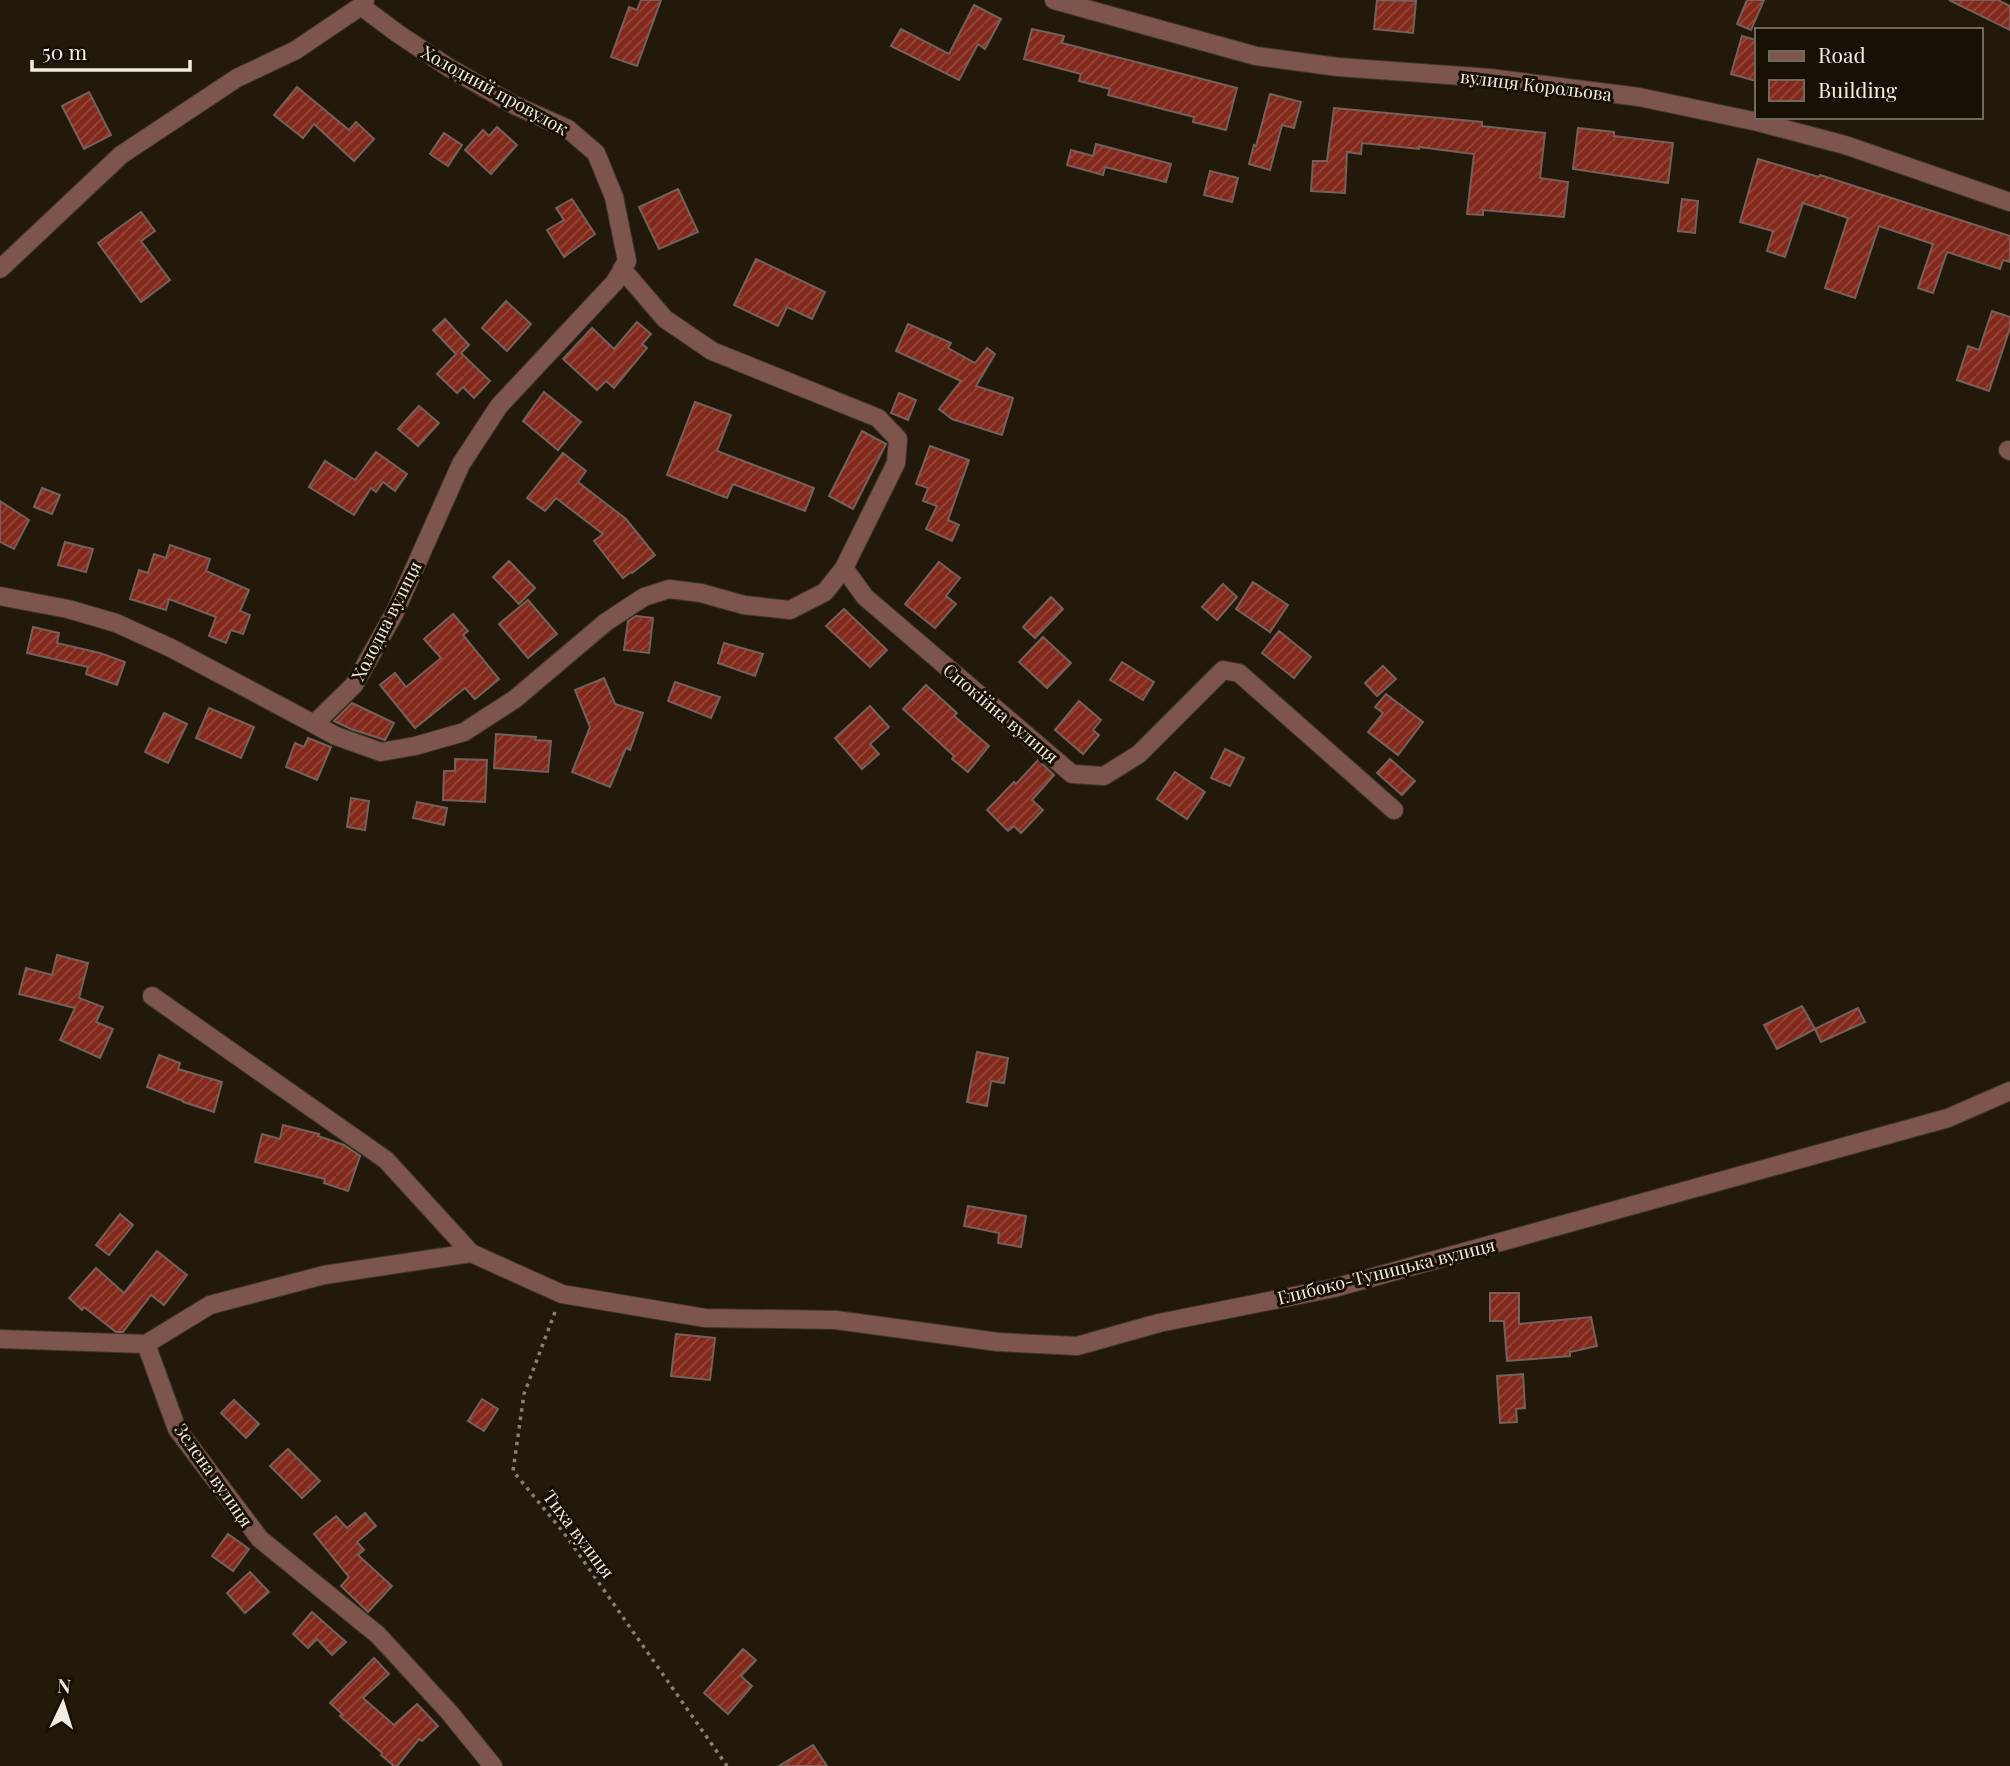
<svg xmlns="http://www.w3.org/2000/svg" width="2010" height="1766" font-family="'Playfair Display',serif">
  <defs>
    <pattern id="building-hatch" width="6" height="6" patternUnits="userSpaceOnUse" patternTransform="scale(1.75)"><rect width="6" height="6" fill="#82291b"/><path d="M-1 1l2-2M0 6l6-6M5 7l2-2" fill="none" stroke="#94483c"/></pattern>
  </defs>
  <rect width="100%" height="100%" fill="#22190b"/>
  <!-- building -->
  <g fill="url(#building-hatch)" stroke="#75605b" stroke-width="2">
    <polygon points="641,0 661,0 637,66 611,57 629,7 637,10"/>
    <polygon points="1377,0 1416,1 1413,33 1374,29"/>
    <polygon points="1747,0 1764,0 1751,30 1737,24"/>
    <polygon points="1949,0 1998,0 2010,6 2010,30"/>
    <polygon points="974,5 1001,19 985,49 978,44 959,80 891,46 901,29 949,54"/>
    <polygon points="1032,29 1064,36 1062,43 1237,88 1226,130 1193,122 1194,117 1108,95 1110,89 1079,81 1081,74 1024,59"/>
    <polygon points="1742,36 1756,40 1756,81 1731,74"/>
    <polygon points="297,87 349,130 356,122 374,139 354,161 314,124 303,138 274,115"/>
    <polygon points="89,92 111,135 84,149 62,106"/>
    <polygon points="1270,94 1301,102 1294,128 1282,125 1270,170 1249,164 1254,145 1256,146"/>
    <polygon points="1334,108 1482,122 1482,126 1545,133 1540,178 1568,182 1564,217 1483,210 1483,215 1467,214 1474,154 1419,147 1419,149 1362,143 1361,154 1347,152 1345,193 1311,191 1313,161 1327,161"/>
    <polygon points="497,127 517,145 491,174 465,150 483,130 489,136"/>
    <polygon points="1578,128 1614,132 1614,136 1673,143 1668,183 1573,169"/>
    <polygon points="444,133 462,145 448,166 430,154"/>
    <polygon points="1096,144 1171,164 1166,182 1105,167 1103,175 1067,165 1071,150 1093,156"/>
    <polygon points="1758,159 1819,177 1820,175 2010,236 2010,262 2003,260 2000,269 1947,252 1933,293 1918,288 1933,244 1879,226 1855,298 1825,288 1848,218 1803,203 1785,257 1767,251 1773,231 1740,222"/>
    <polygon points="1210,171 1238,178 1232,202 1204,195"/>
    <polygon points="678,189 698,232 659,249 639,207"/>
    <polygon points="572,199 595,234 564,257 547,230 564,220 556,208"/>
    <polygon points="1682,199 1698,201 1695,233 1678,231"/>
    <polygon points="141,212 155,231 141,241 170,280 141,302 98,243"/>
    <polygon points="756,259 825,292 812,319 787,307 778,326 734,305"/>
    <polygon points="506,301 531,324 507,351 482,328"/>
    <polygon points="1992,311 2010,317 2010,328 1989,391 1957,380 1968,346 1979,350"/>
    <polygon points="445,319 469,345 461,353 490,381 474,398 463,387 457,393 437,374 456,354 433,330"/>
    <polygon points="637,322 651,334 642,344 647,348 614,388 606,381 597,390 563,359 592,328 614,349"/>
    <polygon points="908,324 951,343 948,348 975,363 987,348 995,354 976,386 1013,398 1002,435 952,419 939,409 961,381 896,351"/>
    <polygon points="544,392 581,422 558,450 523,421"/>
    <polygon points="899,393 916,400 908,420 891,413"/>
    <polygon points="695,402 731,415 717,451 814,488 805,511 733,484 727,498 667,475"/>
    <polygon points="419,406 439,423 418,446 398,429"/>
    <polygon points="862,431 886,444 853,509 829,496"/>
    <polygon points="930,446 969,460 948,520 959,525 952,541 926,529 937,506 923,501 928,488 916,484"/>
    <polygon points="376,452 407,474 395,491 383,482 376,492 371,488 354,515 309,487 325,461 355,480"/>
    <polygon points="563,453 586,471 578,482 626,519 655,555 632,573 631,572 623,578 594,541 603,534 556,498 545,511 527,498"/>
    <polygon points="42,488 60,495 52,514 34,507"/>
    <polygon points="0,501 29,520 14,549 0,542"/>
    <polygon points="65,542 93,549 86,572 58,565"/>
    <polygon points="170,545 210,559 206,571 249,590 240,611 250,615 243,634 231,630 226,643 209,636 216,617 169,599 166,610 130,599 139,570 148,573 154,554 166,558"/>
    <polygon points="509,561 535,588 519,604 493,577"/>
    <polygon points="939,562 960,578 946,596 956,604 935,628 905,604"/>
    <polygon points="1253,582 1288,605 1270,632 1236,609"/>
    <polygon points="1223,584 1237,597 1217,620 1202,607"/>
    <polygon points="1051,597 1063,609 1035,638 1023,627"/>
    <polygon points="528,600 557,634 528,658 499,624"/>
    <polygon points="844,609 887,650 870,667 826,626"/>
    <polygon points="453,614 468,631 463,635 499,679 475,699 465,688 415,728 380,685 395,673 406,687 441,658 424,639"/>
    <polygon points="636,616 653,618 649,653 624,650 628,621"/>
    <polygon points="33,627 59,633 57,643 100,653 125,662 117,685 86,674 88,667 27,653"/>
    <polygon points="1279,631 1311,657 1294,678 1262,653"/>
    <polygon points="1043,637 1071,663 1047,688 1019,662"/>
    <polygon points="724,643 763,654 755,676 718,663"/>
    <polygon points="1122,662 1154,682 1143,700 1110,680"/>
    <polygon points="1383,666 1396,679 1377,696 1365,683"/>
    <polygon points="604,678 615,704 643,713 630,750 626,748 610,787 572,772 590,727 575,690"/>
    <polygon points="675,682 720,697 711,718 668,701"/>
    <polygon points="926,685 957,713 954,716 989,746 968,772 952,759 954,756 903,709"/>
    <polygon points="1386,694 1423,722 1398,755 1368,732 1383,713 1375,707"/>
    <polygon points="1079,701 1101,720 1093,730 1099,735 1083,754 1055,730"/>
    <polygon points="352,703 394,723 385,740 351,729 334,721"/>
    <polygon points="870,706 889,727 870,744 879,754 862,769 835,738"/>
    <polygon points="209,708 254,727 241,758 196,738"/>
    <polygon points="164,713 187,724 168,763 145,752"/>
    <polygon points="496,734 536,737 535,740 551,741 548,772 494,768"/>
    <polygon points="308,738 331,747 317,780 286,767 295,743 304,747"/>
    <polygon points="1225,749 1244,758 1230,786 1211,778"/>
    <polygon points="455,759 487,760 485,802 443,800 444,771 455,771"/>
    <polygon points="1390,759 1415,781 1402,795 1377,773"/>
    <polygon points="1038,760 1054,775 1032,800 1043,810 1021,833 1014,826 1008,831 987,810 1014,782 1016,784"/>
    <polygon points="1175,772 1205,792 1187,819 1157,799"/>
    <polygon points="351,798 369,801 365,830 347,827"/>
    <polygon points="417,802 447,808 444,825 413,818"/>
    <polygon points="57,955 88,963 79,998 103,1007 96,1022 113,1029 100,1058 60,1040 75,1008 19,994 26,968 52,975"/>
    <polygon points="1802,1006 1815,1029 1858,1008 1865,1022 1821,1042 1815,1029 1777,1049 1764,1025"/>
    <polygon points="977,1052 1008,1058 1004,1083 991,1081 987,1106 967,1102"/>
    <polygon points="159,1055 180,1063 178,1069 222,1082 214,1112 183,1102 183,1101 147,1087"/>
    <polygon points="283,1125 319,1134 318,1136 344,1145 360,1156 348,1191 324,1183 325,1179 255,1162 262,1134 280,1139"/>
    <polygon points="968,1206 1026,1216 1021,1247 998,1243 999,1233 964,1226"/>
    <polygon points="120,1214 133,1225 109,1255 96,1245"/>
    <polygon points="157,1251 187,1275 164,1305 151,1295 123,1332 116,1332 84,1307 82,1310 69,1298 96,1268 124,1293"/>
    <polygon points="1490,1293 1519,1293 1519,1324 1591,1317 1597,1346 1570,1352 1570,1356 1507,1361 1504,1321 1490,1321"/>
    <polygon points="676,1334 715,1338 710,1380 671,1376"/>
    <polygon points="1523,1374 1525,1408 1516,1409 1517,1422 1500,1423 1497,1376"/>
    <polygon points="482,1399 498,1409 484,1431 468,1421"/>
    <polygon points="234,1400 259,1424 246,1438 221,1413"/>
    <polygon points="288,1449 320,1481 302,1498 270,1466"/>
    <polygon points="365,1513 376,1526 357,1542 364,1550 358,1555 392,1586 368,1612 341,1586 349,1577 314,1534 336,1516 347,1528"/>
    <polygon points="228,1534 249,1549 233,1571 212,1556"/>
    <polygon points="250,1572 269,1592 245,1613 227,1593"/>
    <polygon points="312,1612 346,1642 332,1655 317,1639 308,1648 293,1634"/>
    <polygon points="743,1649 756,1660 741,1676 752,1686 728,1714 704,1693"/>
    <polygon points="374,1658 389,1674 363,1698 394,1725 417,1704 438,1726 422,1741 419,1739 397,1766 394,1766 381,1755 382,1753 340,1716 342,1714 330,1703"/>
    <polygon points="813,1745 827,1766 779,1766"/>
  </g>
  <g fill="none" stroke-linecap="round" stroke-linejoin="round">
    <!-- minor casing -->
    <g stroke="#3f3729" stroke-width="20">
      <g id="minor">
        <polyline points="1054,0 1256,56 1338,67 1490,78 1639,97 1758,122 1845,145 2010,202"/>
        <polyline points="0,269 121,155 237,78 296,50 361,6 365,0"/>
        <polyline points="2008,450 2010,451"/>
        <polyline points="844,568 865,597 1072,774 1104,776 1139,754 1223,670 1239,673 1394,810"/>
        <polyline points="0,596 68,609 116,623 171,648 314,724 354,685 395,612 461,464 499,406 615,282 627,261 614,197 596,153 568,129 514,105 448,67 397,33 361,6"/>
        <polyline points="314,724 336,736 381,752 415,746 464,732 515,699 606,622 644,597 669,589 701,593 744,605 790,610 825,592 844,568 896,463 898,439 878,418 712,351 665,319 622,269"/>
        <polyline points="152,996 386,1160 471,1253"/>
        <polyline points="0,1339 146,1344"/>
        <polyline points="146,1344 210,1305 324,1275 471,1253 562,1294 705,1318 836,1320 998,1342 1077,1346 1159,1323 1334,1288 1948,1118 2010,1091"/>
        <polyline points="146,1344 177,1429 260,1539 378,1635 449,1712 493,1766"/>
      </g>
    </g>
    <!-- path -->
    <polyline stroke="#877f73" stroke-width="3.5" stroke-dasharray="3.5 5" stroke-linecap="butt" points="555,1312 524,1394 513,1471 564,1533 727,1766"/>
    <!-- minor -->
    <use href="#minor" stroke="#7d554d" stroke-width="18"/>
  </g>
  <g text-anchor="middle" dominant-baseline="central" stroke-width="6" stroke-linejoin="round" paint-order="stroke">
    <!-- street labels -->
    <g font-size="18" fill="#f2ece2" stroke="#191004">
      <text transform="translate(1536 85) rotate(7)">вулиця Корольова</text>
      <text transform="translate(495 90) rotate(29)">Холодний провулок</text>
      <text transform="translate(386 621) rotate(-63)">Холодна вулиця</text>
      <text transform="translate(1001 713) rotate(40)">Спокійна вулиця</text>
      <text transform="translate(1386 1271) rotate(-14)">Глибоко-Туницька вулиця</text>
      <text transform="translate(214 1475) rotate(55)">Зелена вулиця</text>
      <text transform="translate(579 1534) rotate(53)">Тиха вулиця</text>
    </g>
  </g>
  <!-- legend -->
  <rect x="1755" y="28" width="228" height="91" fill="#191004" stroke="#70685d" stroke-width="2"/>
  <rect x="1769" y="51" width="35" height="10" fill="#7d554d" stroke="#70685d" stroke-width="2"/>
  <text x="1818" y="63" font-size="21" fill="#f2ece2">Road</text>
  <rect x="1769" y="80" width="35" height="21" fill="url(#building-hatch)" stroke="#70685d" stroke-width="2"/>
  <text x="1818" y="98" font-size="21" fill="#f2ece2">Building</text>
  <!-- north arrow -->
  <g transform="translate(63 1703) rotate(4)" stroke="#191004" stroke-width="5" paint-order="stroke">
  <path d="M0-5L12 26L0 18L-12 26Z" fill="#f2ece2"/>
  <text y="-10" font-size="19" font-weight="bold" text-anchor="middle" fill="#f2ece2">N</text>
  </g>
  <!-- scale -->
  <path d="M32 60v10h158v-10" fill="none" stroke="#f2ece2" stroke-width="3.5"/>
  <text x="42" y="60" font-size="21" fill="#f2ece2" stroke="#191004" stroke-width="5" paint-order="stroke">50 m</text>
</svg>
